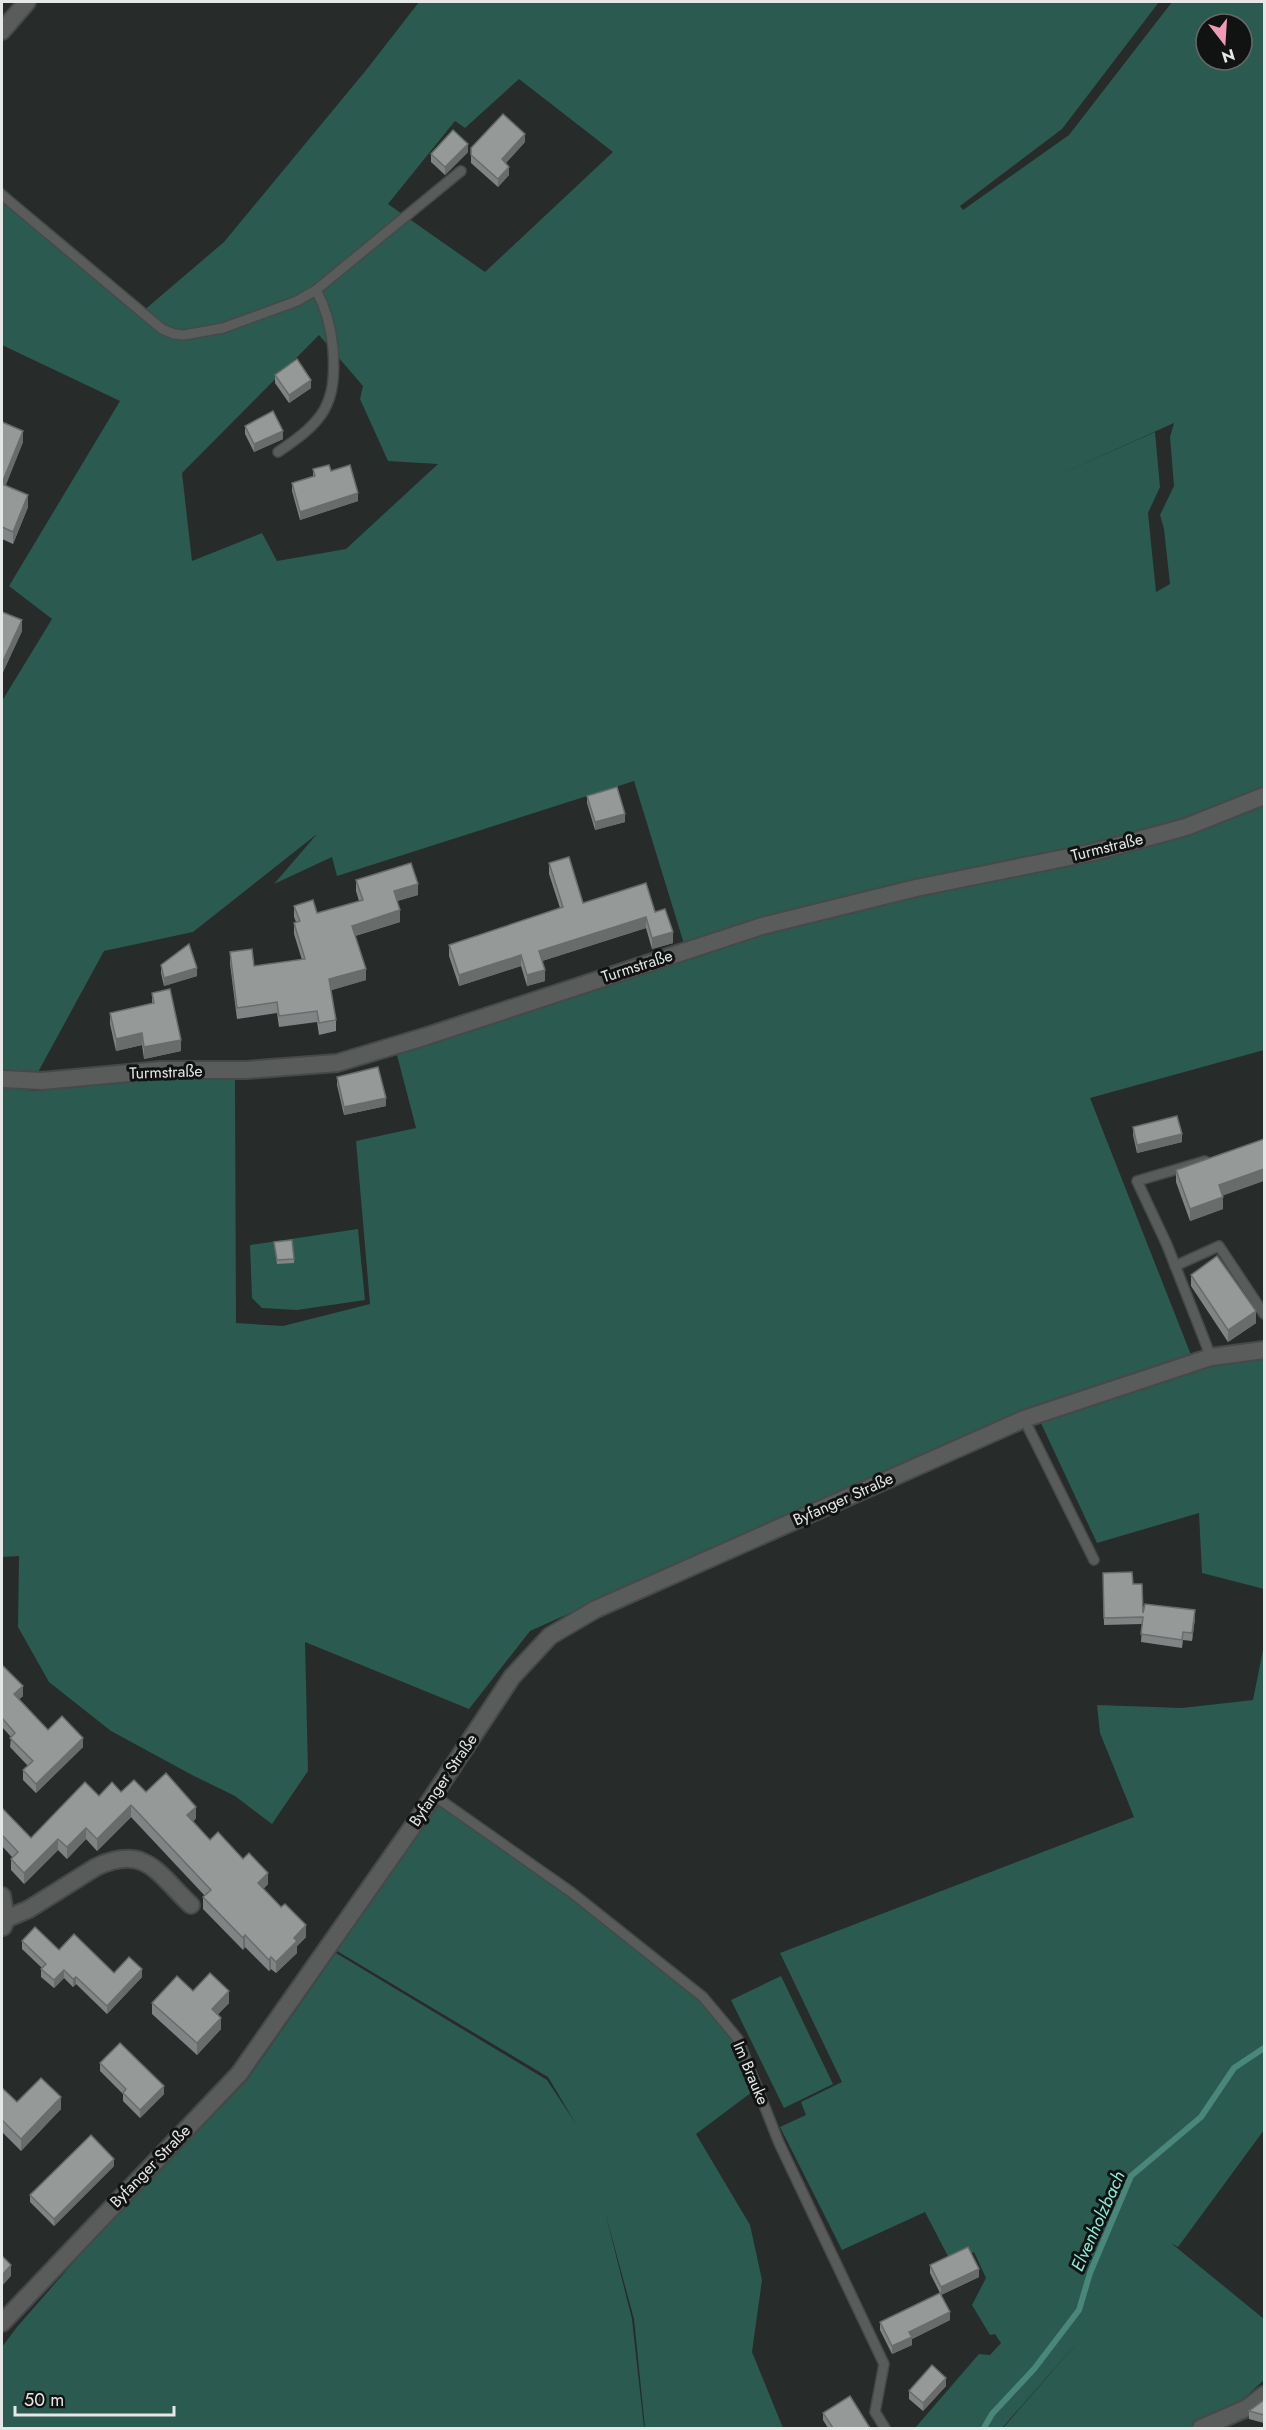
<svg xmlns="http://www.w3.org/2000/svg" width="1266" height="2430" font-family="Jost,sans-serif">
  <rect width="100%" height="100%" fill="#272b2a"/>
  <!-- green -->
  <g fill="#2b5a50" fill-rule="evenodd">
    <path d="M419,2H1159L1062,129L960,206L963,210L1069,135L1172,2H1264V793L1184,822L684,944L634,781L337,876L332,857L274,884L317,834L193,932L104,951L37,1074L2,1072V701L52,619L9,586L120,401L2,345V187L142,312L224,242L367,69ZM1206,24H1242V60H1206ZM519,79L613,152L485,272L388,204L455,121L465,128ZM319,335L363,386L360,399L388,461L438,464L346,549L277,561L262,533L192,561L182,473ZM1174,423L1170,437L1174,486L1160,515L1164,529L1170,584L1156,592L1148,513L1160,487L1155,432L1054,477Z"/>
    <polygon points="1264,803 1264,1050 1090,1098 1191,1355 959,1439 530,1631 469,1709 305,1642 308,1771 272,1824 235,1796 192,1775 111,1731 49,1682 18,1627 19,1556 2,1557 2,1087 35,1091 157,1078 235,1080 236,1323 283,1326 370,1304 356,1141 416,1128 397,1055 773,932 1028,869"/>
    <polygon points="358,1229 365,1300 297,1310 262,1308 252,1298 250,1245"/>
    <polygon points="1264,1356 1264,1589 1202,1573 1199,1513 1097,1543 1040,1421 1199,1369"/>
    <polygon points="1264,1645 1264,2130 1178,2247 1171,2243 1264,2319 1264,2380 1241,2401 1194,2428 1003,2428 1092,2326 1002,2428 915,2428 979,2354 990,2355 1001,2343 995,2334 990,2335 972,2305 986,2278 974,2252 951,2262 925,2212 842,2250 780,2127 806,2115 801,2102 842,2082 780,1953 1134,1817 1100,1733 1097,1705 1182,1708 1253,1700"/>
    <polygon points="439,1805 570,1898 699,2000 733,2040 752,2092 696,2134 750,2225 762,2280 752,2352 783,2428 645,2428 634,2319 605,2212 632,2319 644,2428 2,2428 2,2347 17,2327 92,2241 247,2080 336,1953 547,2080 576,2124 548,2077 337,1951"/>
    <polygon points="781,1976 833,2084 784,2108 731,2000"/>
  </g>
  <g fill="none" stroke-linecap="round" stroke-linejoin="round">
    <!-- stream -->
    <polyline stroke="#49877a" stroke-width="6" points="984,2428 992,2414 1034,2369 1079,2310 1090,2273 1131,2176 1201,2117 1234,2068 1264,2048"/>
    <!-- service casing -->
    <g stroke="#454948" stroke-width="12">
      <g id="service">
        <polyline points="2,195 162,329 174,334 184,335 223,328 297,301 316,290 461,171"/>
        <path d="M278,452C324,421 337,405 333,348C331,328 326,308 316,290"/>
        <polyline points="1205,1161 1137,1181 1167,1245 1211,1357"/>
        <polyline points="1175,1266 1219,1246 1264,1314"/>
        <polyline points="1024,1419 1094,1560"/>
        <polyline points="433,1795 571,1892 703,1997 738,2039 779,2143 884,2364 875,2412 885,2428"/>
      </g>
    </g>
    <!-- minor casing -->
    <g stroke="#454948" stroke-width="20">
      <g id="minor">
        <polyline points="2,31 27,2"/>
        <polyline points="2,1079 42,1081 161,1070 246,1070 337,1063 427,1036 762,926 916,888 1094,852 1186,827 1264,796"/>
        <polyline points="2,1896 6,1919 3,1927"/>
        <path d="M6,1919L29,1909L96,1867C146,1844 157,1873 191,1905"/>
        <polyline points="2,2323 239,2074 418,1819 512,1677 550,1636 596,1609 1024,1419 1211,1357 1264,1350"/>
        <polyline points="1201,2428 1247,2408 1264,2395"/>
      </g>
    </g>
    <!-- service -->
    <use href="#service" stroke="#595c5b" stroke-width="9"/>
    <!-- minor -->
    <use href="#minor" stroke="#595c5b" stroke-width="16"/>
  </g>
  <!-- wall -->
  <g fill="#808484">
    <polygon points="525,142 506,163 509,175 498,187 471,163 471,148"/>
    <polygon points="468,152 445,175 431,162 431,154"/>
    <polygon points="275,375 311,388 289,403 275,383"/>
    <polygon points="2,422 23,442 5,486 28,507 13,544 2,539"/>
    <polygon points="245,426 283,439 254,452 245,434"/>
    <polygon points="313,469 331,471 358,501 300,520 292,491 292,483 313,476"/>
    <polygon points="2,612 22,631 3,672 2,672"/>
    <polygon points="587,796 625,822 595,830 587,803"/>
    <polygon points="549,863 583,903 655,912 673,943 652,949 646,928 542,961 545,981 527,986 521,966 459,986 449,956 449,945 560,908 549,874"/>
    <polygon points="356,880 418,895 397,901 400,922 355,936 366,980 331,990 336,1020 336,1031 319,1035 317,1022 279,1027 277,1013 237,1019 230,964 230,952 254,966 302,960 294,934 294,923 296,922 294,917 294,906 317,913 359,901 356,891"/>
    <polygon points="161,965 197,976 164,986 161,973"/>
    <polygon points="152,993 181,1051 144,1059 142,1045 116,1051 110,1024 110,1013 152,1003"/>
    <polygon points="337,1077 386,1106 344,1115 337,1085"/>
    <polygon points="1133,1127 1182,1142 1137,1153 1133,1135"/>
    <polygon points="1176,1170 1223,1195 1223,1209 1190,1221 1176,1182"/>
    <polygon points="274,1242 294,1259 294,1263 277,1264"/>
    <polygon points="1191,1275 1256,1323 1228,1342 1191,1286"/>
    <polygon points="1103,1573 1133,1584 1143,1613 1195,1618 1192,1641 1183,1640 1182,1648 1141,1642 1142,1624 1104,1625"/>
    <polygon points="2,1665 23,1696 19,1699 48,1730 83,1747 36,1793 23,1780 23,1770 28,1766 10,1747 11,1737 2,1727"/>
    <polygon points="121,1792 146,1792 196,1818 193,1822 210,1840 243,1859 268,1884 263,1889 306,1937 297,1946 297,1953 276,1973 271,1969 269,1971 245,1947 243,1950 203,1909 203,1897 205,1896 131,1817 97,1851 86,1839 67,1859 58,1850 24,1884 11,1870 11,1859 12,1857 2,1846 2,1808 31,1838 99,1796"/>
    <polygon points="22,1941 59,1950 114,1973 142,1977 107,2014 76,1984 73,1987 64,1978 54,1988 41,1977 41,1969 42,1968 22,1949"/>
    <polygon points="193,1991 229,2003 218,2014 221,2029 197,2055 152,2014 152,2003"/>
    <polygon points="100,2063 164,2094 140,2118 123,2101 123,2094 100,2071"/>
    <polygon points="2,2088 17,2102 61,2109 21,2151 2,2132"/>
    <polygon points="114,2166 54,2226 30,2202 30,2195"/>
    <polygon points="930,2265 979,2277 941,2295 950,2320 912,2339 912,2345 892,2354 880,2330 880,2322 940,2293 930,2273"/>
    <polygon points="946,2386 923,2411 909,2399 909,2391"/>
    <polygon points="1264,2400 1264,2423 1249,2419 1249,2411"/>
    <polygon points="823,2413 870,2428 828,2428 823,2420"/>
  </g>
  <!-- shaded-wall -->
  <g fill="#686c6b">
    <polygon points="525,134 525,142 502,167 502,159"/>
    <polygon points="468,144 468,152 445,175 445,167"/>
    <polygon points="509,167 509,175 498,187 498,179"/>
    <polygon points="311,380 311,388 289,403 289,395"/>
    <polygon points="23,431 23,442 2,495 2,483"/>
    <polygon points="283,431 283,439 254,452 254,444"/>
    <polygon points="358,493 358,501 300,520 300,512"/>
    <polygon points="28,495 28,507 13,544 13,532"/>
    <polygon points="22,620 22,631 3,672 3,661"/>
    <polygon points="625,814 625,822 595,830 595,822"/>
    <polygon points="418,884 418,895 394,902 394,891"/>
    <polygon points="400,910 400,922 352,937 352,926"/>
    <polygon points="646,917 646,928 539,962 539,951"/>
    <polygon points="673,932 673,943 652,949 652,938"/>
    <polygon points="521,955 521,966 459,986 459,975"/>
    <polygon points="197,968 197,976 164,986 164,978"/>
    <polygon points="366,969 366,980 329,991 329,979"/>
    <polygon points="545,970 545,981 527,986 527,975"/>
    <polygon points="142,1033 142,1045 116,1051 116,1039"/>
    <polygon points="181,1040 181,1051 144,1059 144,1047"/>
    <polygon points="386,1098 386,1106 344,1115 344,1107"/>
    <polygon points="1182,1134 1182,1142 1137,1153 1137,1145"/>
    <polygon points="1264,1169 1264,1181 1219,1197 1219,1185"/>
    <polygon points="1223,1197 1223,1209 1190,1221 1190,1209"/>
    <polygon points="1256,1311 1256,1323 1228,1342 1228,1330"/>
    <polygon points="1195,1610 1195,1618 1192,1641 1192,1633"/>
    <polygon points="23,1686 23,1696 14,1704 14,1694"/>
    <polygon points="83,1738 83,1747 36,1793 36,1784"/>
    <polygon points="131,1805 131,1817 97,1851 97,1839"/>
    <polygon points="196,1807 196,1818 187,1827 187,1815"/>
    <polygon points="86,1828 86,1839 67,1859 67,1847"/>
    <polygon points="58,1839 58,1850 24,1884 24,1873"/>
    <polygon points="268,1873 268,1884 258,1895 258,1883"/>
    <polygon points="306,1925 306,1937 297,1946 297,1953 276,1973 276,1962 294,1938"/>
    <polygon points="245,1935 245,1947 243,1950 243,1938"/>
    <polygon points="271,1957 271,1969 269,1971 269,1960"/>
    <polygon points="142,1969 142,1977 107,2014 107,2006"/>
    <polygon points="64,1970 64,1978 54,1988 54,1980"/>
    <polygon points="76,1977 76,1984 73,1987 73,1979"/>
    <polygon points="229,1991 229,2003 212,2021 212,2009"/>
    <polygon points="221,2018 221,2029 197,2055 197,2043"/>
    <polygon points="164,2086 164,2094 140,2118 140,2110"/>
    <polygon points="61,2097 61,2109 21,2151 21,2139"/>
    <polygon points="114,2159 114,2166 54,2226 54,2219"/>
    <polygon points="11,2265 11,2276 2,2286 2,2275"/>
    <polygon points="979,2269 979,2277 941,2295 941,2287"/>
    <polygon points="950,2312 950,2320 912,2339 912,2345 892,2354 892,2346 909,2332"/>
    <polygon points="946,2378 946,2386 923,2411 923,2403"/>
  </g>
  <!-- building -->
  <g fill="#959a99" stroke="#686c6b" stroke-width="1.5">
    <polygon points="503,114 525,134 502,159 509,167 498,179 471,155 471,148"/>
    <polygon points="453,130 468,144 445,167 431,154"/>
    <polygon points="297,359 311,380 289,395 275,375"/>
    <polygon points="273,411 283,431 254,444 245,426"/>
    <polygon points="2,422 23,431 2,483"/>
    <polygon points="329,465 331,471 350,465 358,493 300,512 292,483 315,476 313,469"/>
    <polygon points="2,484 28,495 13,532 2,527"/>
    <polygon points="2,612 22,620 3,661 2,661"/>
    <polygon points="617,787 625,814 595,822 587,796"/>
    <polygon points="569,857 583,903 646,883 655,912 665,909 673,932 652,938 646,917 539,951 545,970 527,975 521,955 459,975 449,945 563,907 549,863"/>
    <polygon points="411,863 418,884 394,891 400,910 352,926 366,969 329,979 336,1020 319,1023 317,1011 279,1016 277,1002 237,1008 230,952 252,949 254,966 305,959 294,923 300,921 294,906 313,900 317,913 363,900 356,880"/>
    <polygon points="189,944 197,968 164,978 161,965"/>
    <polygon points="170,989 181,1040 144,1047 142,1033 116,1039 110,1013 154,1003 152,993"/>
    <polygon points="378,1067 386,1098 344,1107 337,1077"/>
    <polygon points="1177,1116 1182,1134 1137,1145 1133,1127"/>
    <polygon points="1264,1139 1264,1169 1219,1185 1223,1197 1190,1209 1176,1170"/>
    <polygon points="292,1240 294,1259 277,1260 274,1242"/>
    <polygon points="1217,1256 1256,1311 1228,1330 1191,1275"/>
    <polygon points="1132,1572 1133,1584 1142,1584 1143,1613 1145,1604 1195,1610 1192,1633 1183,1632 1182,1640 1141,1634 1143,1617 1104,1618 1103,1573"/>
    <polygon points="2,1665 23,1686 14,1694 48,1730 62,1716 83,1738 36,1784 23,1770 33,1761 10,1738 15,1733 2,1718"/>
    <polygon points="166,1773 196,1807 187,1815 210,1840 218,1832 243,1859 249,1853 268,1873 258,1883 281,1907 285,1904 306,1925 294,1938 297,1941 276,1962 271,1957 269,1960 245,1935 243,1938 203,1897 211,1890 131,1805 97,1839 86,1828 67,1847 58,1839 24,1873 11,1859 18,1852 2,1835 2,1808 31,1838 85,1782 99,1796 112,1782 121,1792 134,1780 146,1792"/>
    <polygon points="35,1927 59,1950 74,1934 114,1973 129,1957 142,1969 107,2006 76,1977 73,1979 64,1970 54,1980 41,1969 46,1964 22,1941"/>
    <polygon points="210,1973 229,1991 212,2009 221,2018 197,2043 152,2003 177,1976 193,1991"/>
    <polygon points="120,2043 164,2086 140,2110 123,2093 126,2089 100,2063"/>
    <polygon points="41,2078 61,2097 21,2139 2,2120 2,2088 17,2102"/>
    <polygon points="91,2135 114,2159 54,2219 30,2195"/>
    <polygon points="968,2247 979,2269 941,2287 930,2265"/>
    <polygon points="2,2256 11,2265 2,2275"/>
    <polygon points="940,2293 950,2312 909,2332 912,2337 892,2346 880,2322"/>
    <polygon points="932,2365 946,2378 923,2403 909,2391"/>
    <polygon points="850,2396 870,2428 833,2428 823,2413"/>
    <polygon points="1264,2400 1264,2415 1249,2411"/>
  </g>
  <g text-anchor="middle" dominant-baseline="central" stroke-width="6" stroke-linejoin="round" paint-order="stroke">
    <!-- street labels -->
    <g font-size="16" fill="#e5e8e7" stroke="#111312">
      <text transform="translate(1107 847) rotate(-14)">Turmstraße</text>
      <text transform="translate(637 966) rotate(-18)">Turmstraße</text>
      <text transform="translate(166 1072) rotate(-2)">Turmstraße</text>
      <text transform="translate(843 1499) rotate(-24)">Byfanger Straße</text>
      <text transform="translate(443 1780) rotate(-56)">Byfanger Straße</text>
      <text transform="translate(751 2073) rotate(67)">Im Brauke</text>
      <text transform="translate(150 2166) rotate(-46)">Byfanger Straße</text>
    </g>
    <!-- water labels -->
    <g font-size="18" font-style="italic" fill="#8aecd7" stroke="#111312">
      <text transform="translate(1098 2221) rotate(-66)">Elvenholzbach</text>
    </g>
  </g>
  <!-- border -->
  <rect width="1266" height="2430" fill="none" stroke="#e5e8e7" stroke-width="6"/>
  <!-- north arrow -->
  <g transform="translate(1224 42) rotate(163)"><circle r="28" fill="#111312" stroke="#666867" stroke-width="1.5"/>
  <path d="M0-4.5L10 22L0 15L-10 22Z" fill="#f09ab7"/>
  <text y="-9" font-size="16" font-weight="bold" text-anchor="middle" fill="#e5e8e7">N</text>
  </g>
  <!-- scale -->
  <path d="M15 2406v9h159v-9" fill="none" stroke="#e5e8e7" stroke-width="3"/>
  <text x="24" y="2406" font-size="18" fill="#e5e8e7" stroke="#111312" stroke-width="4.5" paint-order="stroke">50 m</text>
</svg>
